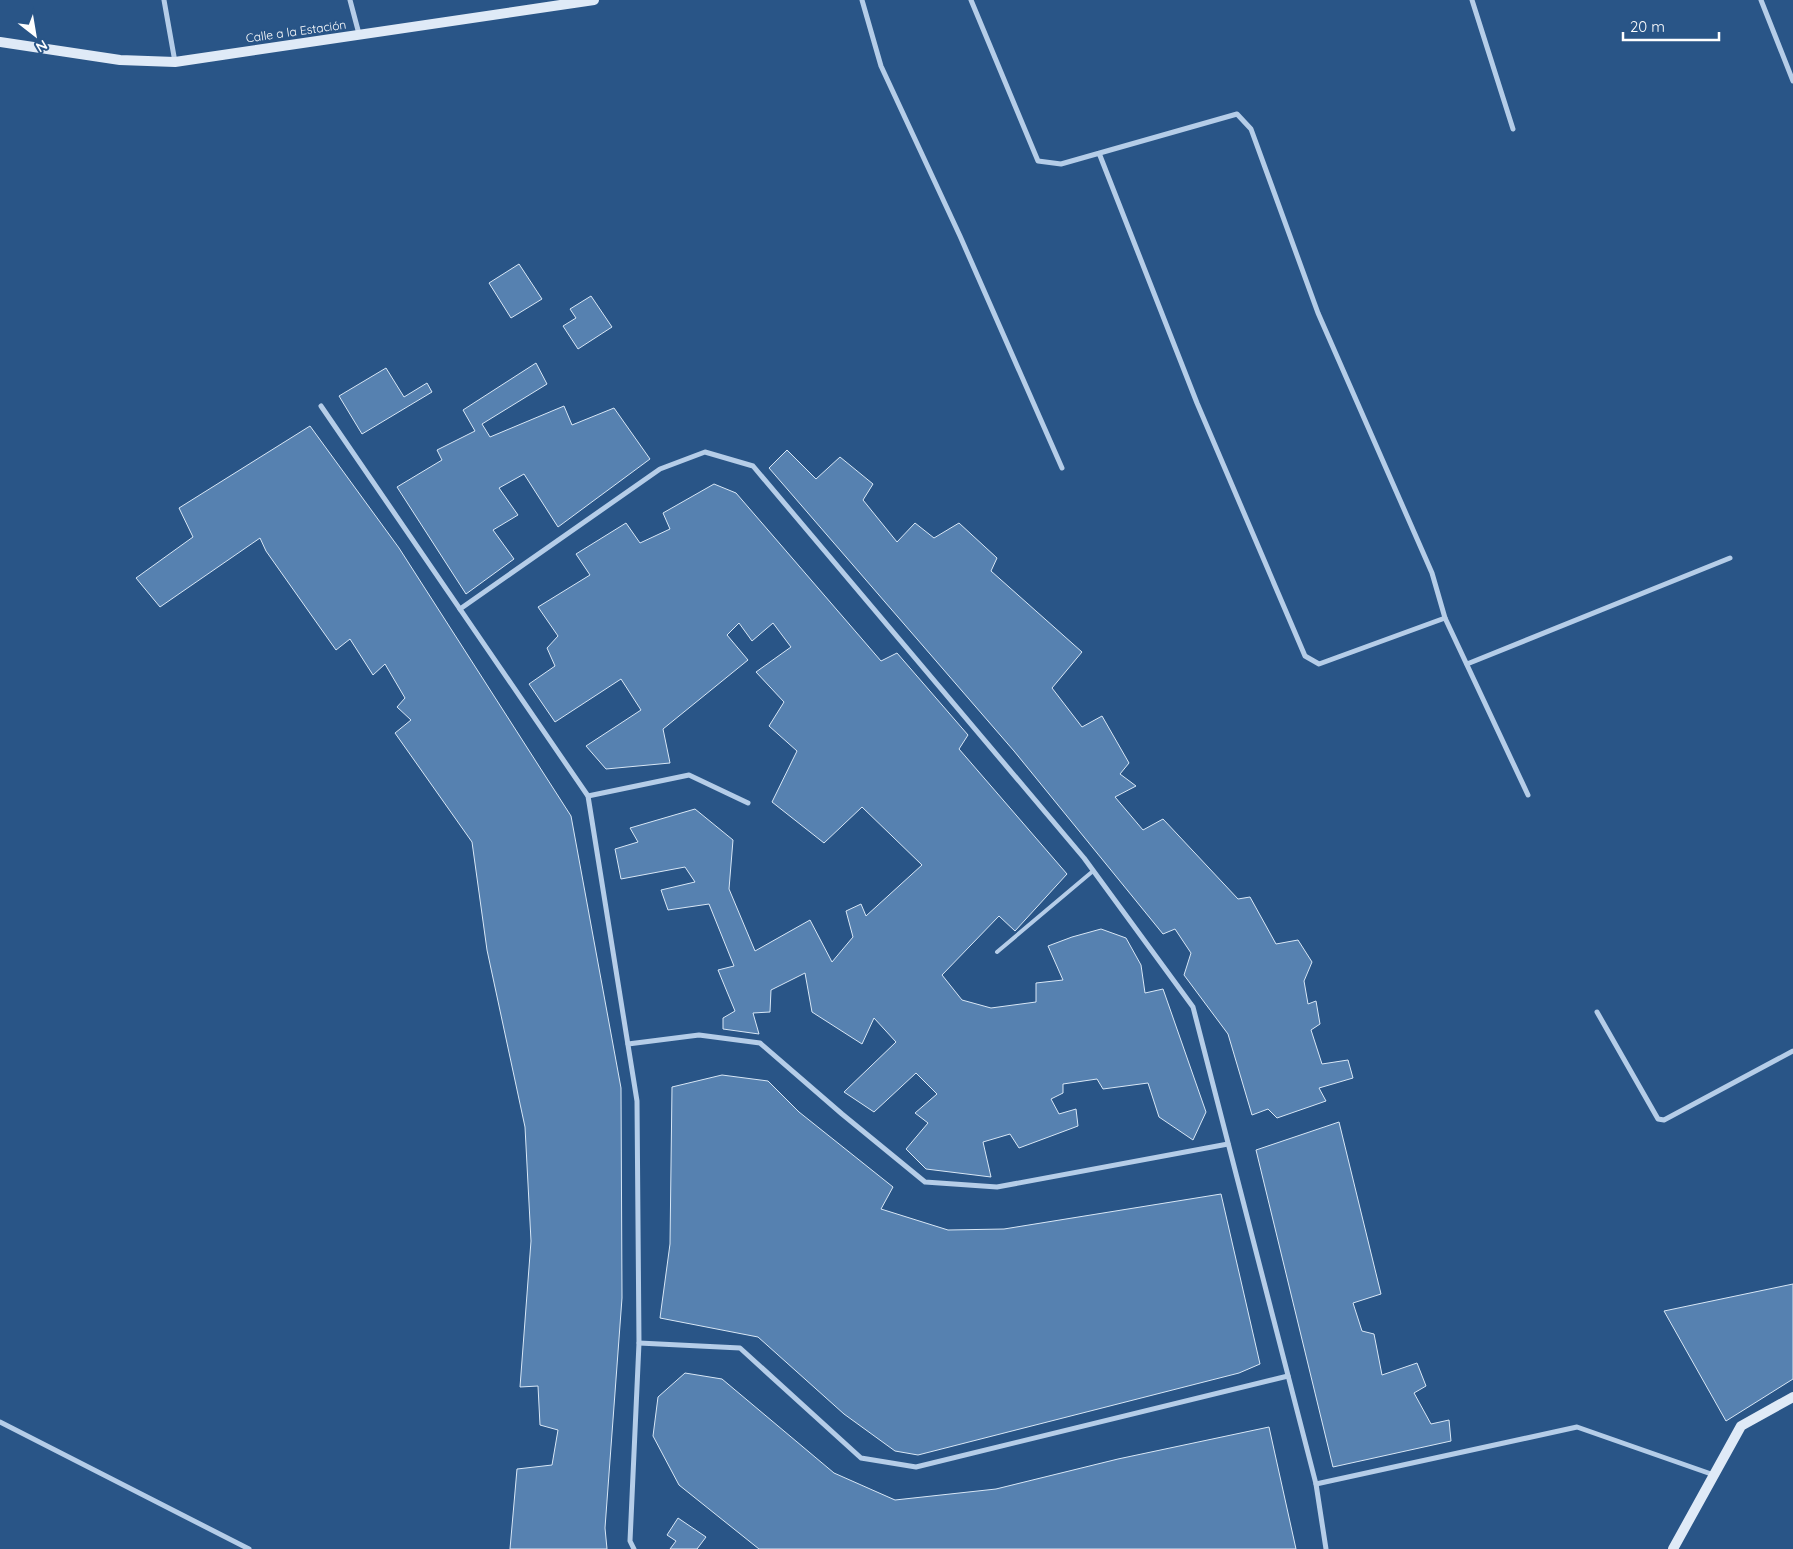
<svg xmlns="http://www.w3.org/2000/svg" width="1793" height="1549" font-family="Quicksand,sans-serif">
  <rect width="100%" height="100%" fill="#295587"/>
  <!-- building -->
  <g fill="#5681b0" stroke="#d8e7f6">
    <polygon points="519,264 542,299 511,318 489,283"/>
    <polygon points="591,296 612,327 578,349 563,326 576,318 570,309"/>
    <polygon points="536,363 547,384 482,424 490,437 564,406 572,425 614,408 650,459 558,527 524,474 499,488 518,515 493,530 514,559 466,594 397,487 442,460 437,450 475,431 463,410"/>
    <polygon points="386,368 404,397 427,383 432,392 362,434 339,396"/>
    <polygon points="310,426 399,548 571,816 621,1088 622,1298 605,1528 607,1549 510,1549 517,1469 552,1465 558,1430 540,1425 538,1386 520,1387 531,1241 525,1127 487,950 472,842 395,733 411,720 397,707 405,698 385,664 373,675 350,639 336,650 266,551 260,538 160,607 136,578 193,537 179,508"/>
    <polygon points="787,450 816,479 840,457 873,484 863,500 897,542 915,523 934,538 959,523 997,558 991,571 1082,652 1052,688 1082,727 1102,716 1129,763 1120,774 1136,786 1115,797 1143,830 1163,819 1238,899 1250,897 1276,944 1298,940 1312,962 1304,981 1308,1004 1316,1001 1320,1024 1311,1030 1322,1064 1348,1060 1353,1078 1319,1088 1326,1101 1277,1118 1268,1109 1252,1115 1228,1034 1184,975 1191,953 1175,929 1163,934 1014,751 769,468"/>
    <polygon points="714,484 736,493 881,661 897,653 968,735 959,749 1067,874 1015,931 999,916 942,975 962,1000 991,1008 1036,1002 1036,983 1063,980 1048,946 1072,937 1101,929 1126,938 1141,965 1145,993 1163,989 1206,1112 1193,1140 1159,1117 1148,1083 1103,1089 1097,1079 1063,1084 1063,1093 1051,1099 1059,1114 1076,1109 1078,1126 1019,1148 1010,1134 983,1142 991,1177 926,1169 906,1149 928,1123 915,1113 937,1094 916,1073 874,1112 844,1092 896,1042 874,1018 862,1044 812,1012 805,973 771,990 770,1012 753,1013 759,1034 723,1029 723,1018 735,1011 718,970 734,966 709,904 668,910 661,890 695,882 685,867 621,879 615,849 638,842 630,828 695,809 733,840 729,889 755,951 810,920 832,962 853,937 846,911 861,904 866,916 922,865 862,807 824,843 772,802 797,751 769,726 784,702 756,672 791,647 773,623 752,641 739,623 727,635 748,660 663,729 670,763 606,769 586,746 641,710 621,679 555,722 529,684 555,666 547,648 558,636 538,607 590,575 576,554 626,523 640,543 670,529 663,513"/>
    <polygon points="722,1075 768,1081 799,1112 893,1187 881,1209 948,1230 1004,1229 1221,1194 1260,1364 1239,1373 918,1455 895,1451 844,1414 758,1337 660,1318 670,1244 672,1087"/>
    <polygon points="1339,1122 1381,1294 1353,1303 1362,1331 1374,1334 1382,1375 1417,1363 1426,1386 1414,1393 1431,1424 1449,1420 1451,1441 1333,1467 1256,1150"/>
    <polygon points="1793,1284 1793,1379 1726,1421 1664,1311"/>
    <polygon points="685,1373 722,1379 834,1473 895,1500 996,1489 1118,1459 1269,1427 1296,1549 759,1549 679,1485 653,1436 658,1397"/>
    <polygon points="678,1518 706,1537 697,1549 670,1549 676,1541 667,1535"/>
  </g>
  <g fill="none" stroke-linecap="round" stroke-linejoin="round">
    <!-- lane -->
    <polyline stroke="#b5cde8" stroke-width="4" points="997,952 1093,871"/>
    <!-- street -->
    <g stroke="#b5cde8" stroke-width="5">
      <polyline points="164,0 175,62"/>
      <polyline points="350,0 359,34"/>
      <polyline points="862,0 881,66 960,236 1062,468"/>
      <polyline points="971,0 1038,161 1061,164 1237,114 1251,129 1318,313 1432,573 1445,618 1319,664 1305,656 1197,403 1099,153"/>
      <polyline points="1472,0 1513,129"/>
      <polyline points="1761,0 1793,81"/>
      <polyline points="321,406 588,796 637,1101 639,1343 630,1541 634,1549"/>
      <polyline points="460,609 660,469 705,452 753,466 1084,858 1193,1007 1316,1484 1326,1549"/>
      <polyline points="1445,618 1528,795"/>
      <polyline points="1467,664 1730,558"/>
      <polyline points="588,796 689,775 748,803"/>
      <polyline points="1597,1012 1658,1119 1664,1120 1793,1051"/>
      <polyline points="628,1044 699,1035 760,1043 842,1114 925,1182 997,1187 1228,1144"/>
      <polyline points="639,1343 740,1348 861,1458 916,1467 1288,1376"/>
      <polyline points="0,1422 249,1549"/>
      <polyline points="1316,1484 1577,1427 1714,1475"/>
    </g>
    <!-- secondary -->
    <g stroke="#dfeaf7" stroke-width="10">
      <polyline points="0,42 120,60 175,62 594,0"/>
      <polyline points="1673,1549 1741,1426 1793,1397"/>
    </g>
  </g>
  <g text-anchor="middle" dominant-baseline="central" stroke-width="4" stroke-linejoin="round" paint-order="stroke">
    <!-- street labels -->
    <g font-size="12" fill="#fff" stroke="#295587">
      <text transform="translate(296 31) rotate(-8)">Calle a la Estación</text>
    </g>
  </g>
  <!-- north arrow -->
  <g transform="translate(35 35) rotate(149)" stroke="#295587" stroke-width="4" paint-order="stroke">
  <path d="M0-4L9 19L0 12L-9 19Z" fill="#ffffff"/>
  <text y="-8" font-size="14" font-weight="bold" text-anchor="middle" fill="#ffffff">N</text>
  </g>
  <!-- scale -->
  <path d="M1623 32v8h96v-8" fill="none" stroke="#ffffff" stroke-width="2.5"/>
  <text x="1630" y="32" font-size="15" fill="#ffffff" stroke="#295587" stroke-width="4" paint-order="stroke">20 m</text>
</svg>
